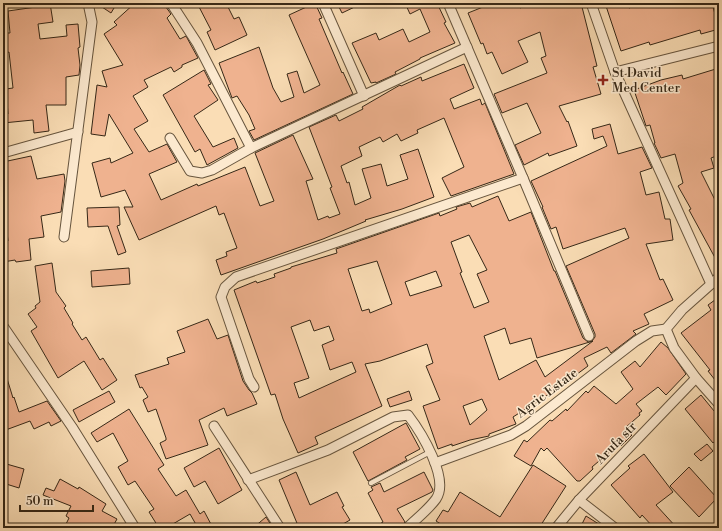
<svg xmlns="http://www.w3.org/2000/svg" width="722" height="531" font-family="'Libre Bodoni',serif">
  <rect width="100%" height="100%" fill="#faddb5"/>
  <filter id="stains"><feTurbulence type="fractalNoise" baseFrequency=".005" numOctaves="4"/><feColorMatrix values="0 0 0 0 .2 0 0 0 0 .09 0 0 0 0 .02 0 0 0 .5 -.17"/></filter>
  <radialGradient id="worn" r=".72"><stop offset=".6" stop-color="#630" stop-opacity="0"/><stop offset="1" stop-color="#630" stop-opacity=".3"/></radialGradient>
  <!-- building -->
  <g fill="#efb28f" stroke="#362817" fill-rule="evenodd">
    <polygon points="35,3 50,3 53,22 38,24 40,39 67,36 66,25 78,24 80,47 78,48 80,65 79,75 66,77 66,105 46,105 49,131 34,133 33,120 3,123 3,115 8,114 6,89 13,88 9,52 6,53 4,33 10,33 8,11 36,7"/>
    <polygon points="96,3 117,3 111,13"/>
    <polygon points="135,3 163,3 171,14 167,18 180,39 186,36 198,58 182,65 182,67 174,72 171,67 144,80 148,87 133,96 148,121 134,129 149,152 167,144 177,162 149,174 161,200 197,184 198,186 245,167 260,206 274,201 255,153 293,135 313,179 306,181 318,220 328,216 329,218 340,214 330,188 332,187 309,127 336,115 339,121 363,109 362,107 400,85 401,86 421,77 422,81 464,64 474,88 450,99 454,109 480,99 482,105 485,103 514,174 451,196 442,178 464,167 444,118 417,130 418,133 401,141 397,134 383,142 380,137 359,147 362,156 341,166 347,183 349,182 355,205 371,198 362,169 381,164 387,186 408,179 400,155 418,149 434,197 402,209 365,220 366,221 323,239 221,275 216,260 227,256 226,252 237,248 224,213 219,215 216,206 139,240 124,207 133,207 125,190 101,197 92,163 110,158 111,163 133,153 109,114 105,136 91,134 97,85 107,87 102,71 123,65 104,34 117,25 114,22"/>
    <polygon points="197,3 226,3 234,19 239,17 247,35 215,50 207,32 211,30"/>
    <polygon points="315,3 322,18 319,19 342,73 343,72 353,94 254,140 249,131 255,129 249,115 237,96 232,98 219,63 259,47 273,88 281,102 294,97 287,74 297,71 304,93 320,85 289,15"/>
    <polygon points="337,3 363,3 342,13"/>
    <polygon points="405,3 437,3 446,22 444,23 455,43 420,58 420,59 395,72 396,74 376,83 376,82 371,83 352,43 376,33 379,40 403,29 409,42 430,32 420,9 410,14"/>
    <polygon points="493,3 517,3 520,8 534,3 581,3 597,66 593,67 601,94 559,106 567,122 568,121 577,146 549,156 548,153 524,165 515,145 541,133 527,103 502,113 494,94 547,73 541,58 546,56 540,32 518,41 528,62 502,74 492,52 487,54 483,43 481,44 468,13"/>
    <polygon points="605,3 625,3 626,6 628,5 629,8 643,3 712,3 719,29 701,34 700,30 650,45 649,42 621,51"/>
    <polygon points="719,68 719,155 711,158 714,168 701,172 719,208 719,265 689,210 691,209 678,186 683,183 675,154 661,158 654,143 655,143 650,125 646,126 634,90 661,80 682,75 683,79"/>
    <polygon points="204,70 211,84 208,85 218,100 194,116 213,147 234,138 238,148 207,165 200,149 195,152 163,95"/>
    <path d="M610,124L618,154L642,147L652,168L640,172L646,195L659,192L665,219H670L673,240L646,244L660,280L663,279L673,300L644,314L649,324L633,331L636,334L611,353L607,347L584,358L588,366L557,389L513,417L516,424L489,434V436L470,440L452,446V444L438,449L423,406L440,400L426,366L433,363L427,344L380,361L365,364L382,406L315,437L318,444L298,453L283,419L275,394L271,395L234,290L256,281L257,283L275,277L274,274L291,268V267L337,253L336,249L439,213L440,216L457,209L456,207L470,203L472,207L498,196L509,221L531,212L554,271H555L583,338L588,342L592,341L595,337V334L566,266L629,238L625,228L563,249L556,227L551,229L542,207H543L531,181L607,146L603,136L594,139L592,129ZM469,235L487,270L477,274L489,302L474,308L460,273L462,272L451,242ZM377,261L392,304L370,313L369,309L362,311L348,269ZM436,271L442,286L410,296L405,282ZM310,320L314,331L329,326L334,340L322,345L330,370L352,362L356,372L299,398L294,383L309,378L291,327ZM505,328L510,344L531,338L537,358L593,341L545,377L536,360L499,380L484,336ZM482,399L487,410L470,425L463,406Z"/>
    <polygon points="31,156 37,179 64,174 65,181 61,212 41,216 44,237 29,239 31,260 16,262 15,260 3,262 3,242 8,241 5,213 3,213 3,162"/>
    <polygon points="119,207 120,225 117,226 126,252 118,255 108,226 88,227 87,208"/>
    <polygon points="52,263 56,292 66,306 64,308 73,323 72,324 82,340 86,337 100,360 103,358 117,380 102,390 84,361 58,378 31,331 37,327 28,314 36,308 35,306 40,302 35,266"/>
    <polygon points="129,268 130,284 92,287 91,271"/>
    <polygon points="719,297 719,385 708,371 710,370 681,333 711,310 708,305"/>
    <polygon points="208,319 217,339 228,335 243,381 249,390 252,393 257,404 227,416 224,408 199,420 208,445 166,459 160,443 166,440 166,438 156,409 148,412 143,400 148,397 142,387 140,388 135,375 169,364 167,358 185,352 177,331"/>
    <polygon points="661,342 668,348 686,374 666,395 658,387 636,404 642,411 639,413 640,415 625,428 632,435 621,446 619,444 592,467 593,469 580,481 577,481 547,448 544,451 541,448 531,466 514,456 524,440 527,442 550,420 552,421 566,409 567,411 586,391 588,393 594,386 616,404 633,389 621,372 635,361 640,367"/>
    <polygon points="3,372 5,372 13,398 14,397 19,412 47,401 61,421 51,426 49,422 34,429 30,421 3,431"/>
    <polygon points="109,391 115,402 79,422 73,410"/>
    <polygon points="409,391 412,400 390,407 387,399"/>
    <polygon points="701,395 719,417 719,438 713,443 685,409"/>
    <polygon points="129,409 164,465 158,469 176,496 186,490 200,514 204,511 213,528 198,528 190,514 166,528 159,528 149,512 154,509 135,481 128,485 118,467 128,461 113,433 97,442 91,433"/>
    <polygon points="406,423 420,449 405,457 407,460 368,481 353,452"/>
    <polygon points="707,444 713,451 701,461 694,454"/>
    <polygon points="219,448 242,490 218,504 205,481 194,487 184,468"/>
    <polygon points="644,454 673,492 656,505 677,528 654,528 642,515 640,518 611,485 630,468 628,466"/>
    <polygon points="3,463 24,469 19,488 3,483"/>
    <polygon points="533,465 566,486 539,528 447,528 436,521 443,510 448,512 460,492 500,517"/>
    <polygon points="689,467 717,498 699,517 670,486"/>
    <polygon points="296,472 310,505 337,492 344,506 342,507 350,520 336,528 299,528 279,480"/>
    <polygon points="424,472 433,490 432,492 397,509 405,522 401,528 373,528 383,522 368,493 373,490 371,487 380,483 384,492"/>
    <polygon points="60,479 78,489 79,487 106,504 102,511 117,519 112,528 64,528 69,518 66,516 71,506 43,495 46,488 54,491"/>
    <polygon points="586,516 602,526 605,528 580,528"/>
    <polygon points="266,517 273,528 253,528"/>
  </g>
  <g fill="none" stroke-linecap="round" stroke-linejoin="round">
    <!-- service casing -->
    <g stroke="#67553e" stroke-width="6">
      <polyline id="service" points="371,483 430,452"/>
    </g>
    <!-- minor casing -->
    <g stroke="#67553e" stroke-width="11">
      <g id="minor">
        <polyline points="171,3 197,43 251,148"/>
        <polyline points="323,3 364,96"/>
        <polyline points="448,3 523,178 589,336"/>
        <polyline points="591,3 615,72 711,284"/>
        <polyline points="615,72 719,46"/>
        <polyline points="170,138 190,171 202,173 212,170 251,148 467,47"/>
        <polyline points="3,153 78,132"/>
        <polyline points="64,237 92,22 88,3"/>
        <polyline points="719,277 682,310 666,329 674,348 696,378 719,404"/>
        <polyline points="3,326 72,427 135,528"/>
        <polyline points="254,387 249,379 221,297 225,287 236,277 523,178"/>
        <polyline points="214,426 280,528"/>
        <polyline points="435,463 511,435 526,426 636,341 652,331 666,329"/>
        <path d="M248,480L328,450L393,417L408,415C421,432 450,479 436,499C428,510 416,519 407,528"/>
        <polyline points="579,500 615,528"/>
        <polyline points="3,526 6,528"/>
        <polyline points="556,528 579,500 696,378"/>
      </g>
    </g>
    <!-- service -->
    <use href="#service" stroke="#fce9cf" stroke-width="4.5"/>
    <!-- minor -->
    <use href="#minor" stroke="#fce9cf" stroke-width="9"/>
  </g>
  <!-- markers -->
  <path fill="#8f2418" stroke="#fce9cf" stroke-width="1.5" d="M601 74h4v4h4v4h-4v4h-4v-4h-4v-4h4z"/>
  <g text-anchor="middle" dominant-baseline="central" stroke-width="3" stroke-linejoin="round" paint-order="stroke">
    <!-- poi labels -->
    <g font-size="13" fill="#362817" stroke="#fce9cf" text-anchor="start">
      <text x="612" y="73">St David<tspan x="612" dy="15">Med Center</tspan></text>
    </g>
    <!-- street labels -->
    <g font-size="13" fill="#362817" stroke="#fce9cf">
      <text transform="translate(547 393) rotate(-37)">Agric Estate</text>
      <text transform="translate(616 443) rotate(-46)">Arufa str</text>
    </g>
  </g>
  <!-- margin -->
  <rect width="722" height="531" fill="none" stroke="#faddb5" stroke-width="16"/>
  <rect x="4" y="4" width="714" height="523" fill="none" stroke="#362817" stroke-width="2"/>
  <rect x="8" y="8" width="706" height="515" fill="none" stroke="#362817"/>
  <!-- scale -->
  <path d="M20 505v6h73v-6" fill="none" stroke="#362817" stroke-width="2"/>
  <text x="26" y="505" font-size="12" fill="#362817" stroke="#fce9cf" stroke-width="3" paint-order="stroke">50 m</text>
  <rect width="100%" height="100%" filter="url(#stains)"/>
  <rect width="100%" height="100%" fill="url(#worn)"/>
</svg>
